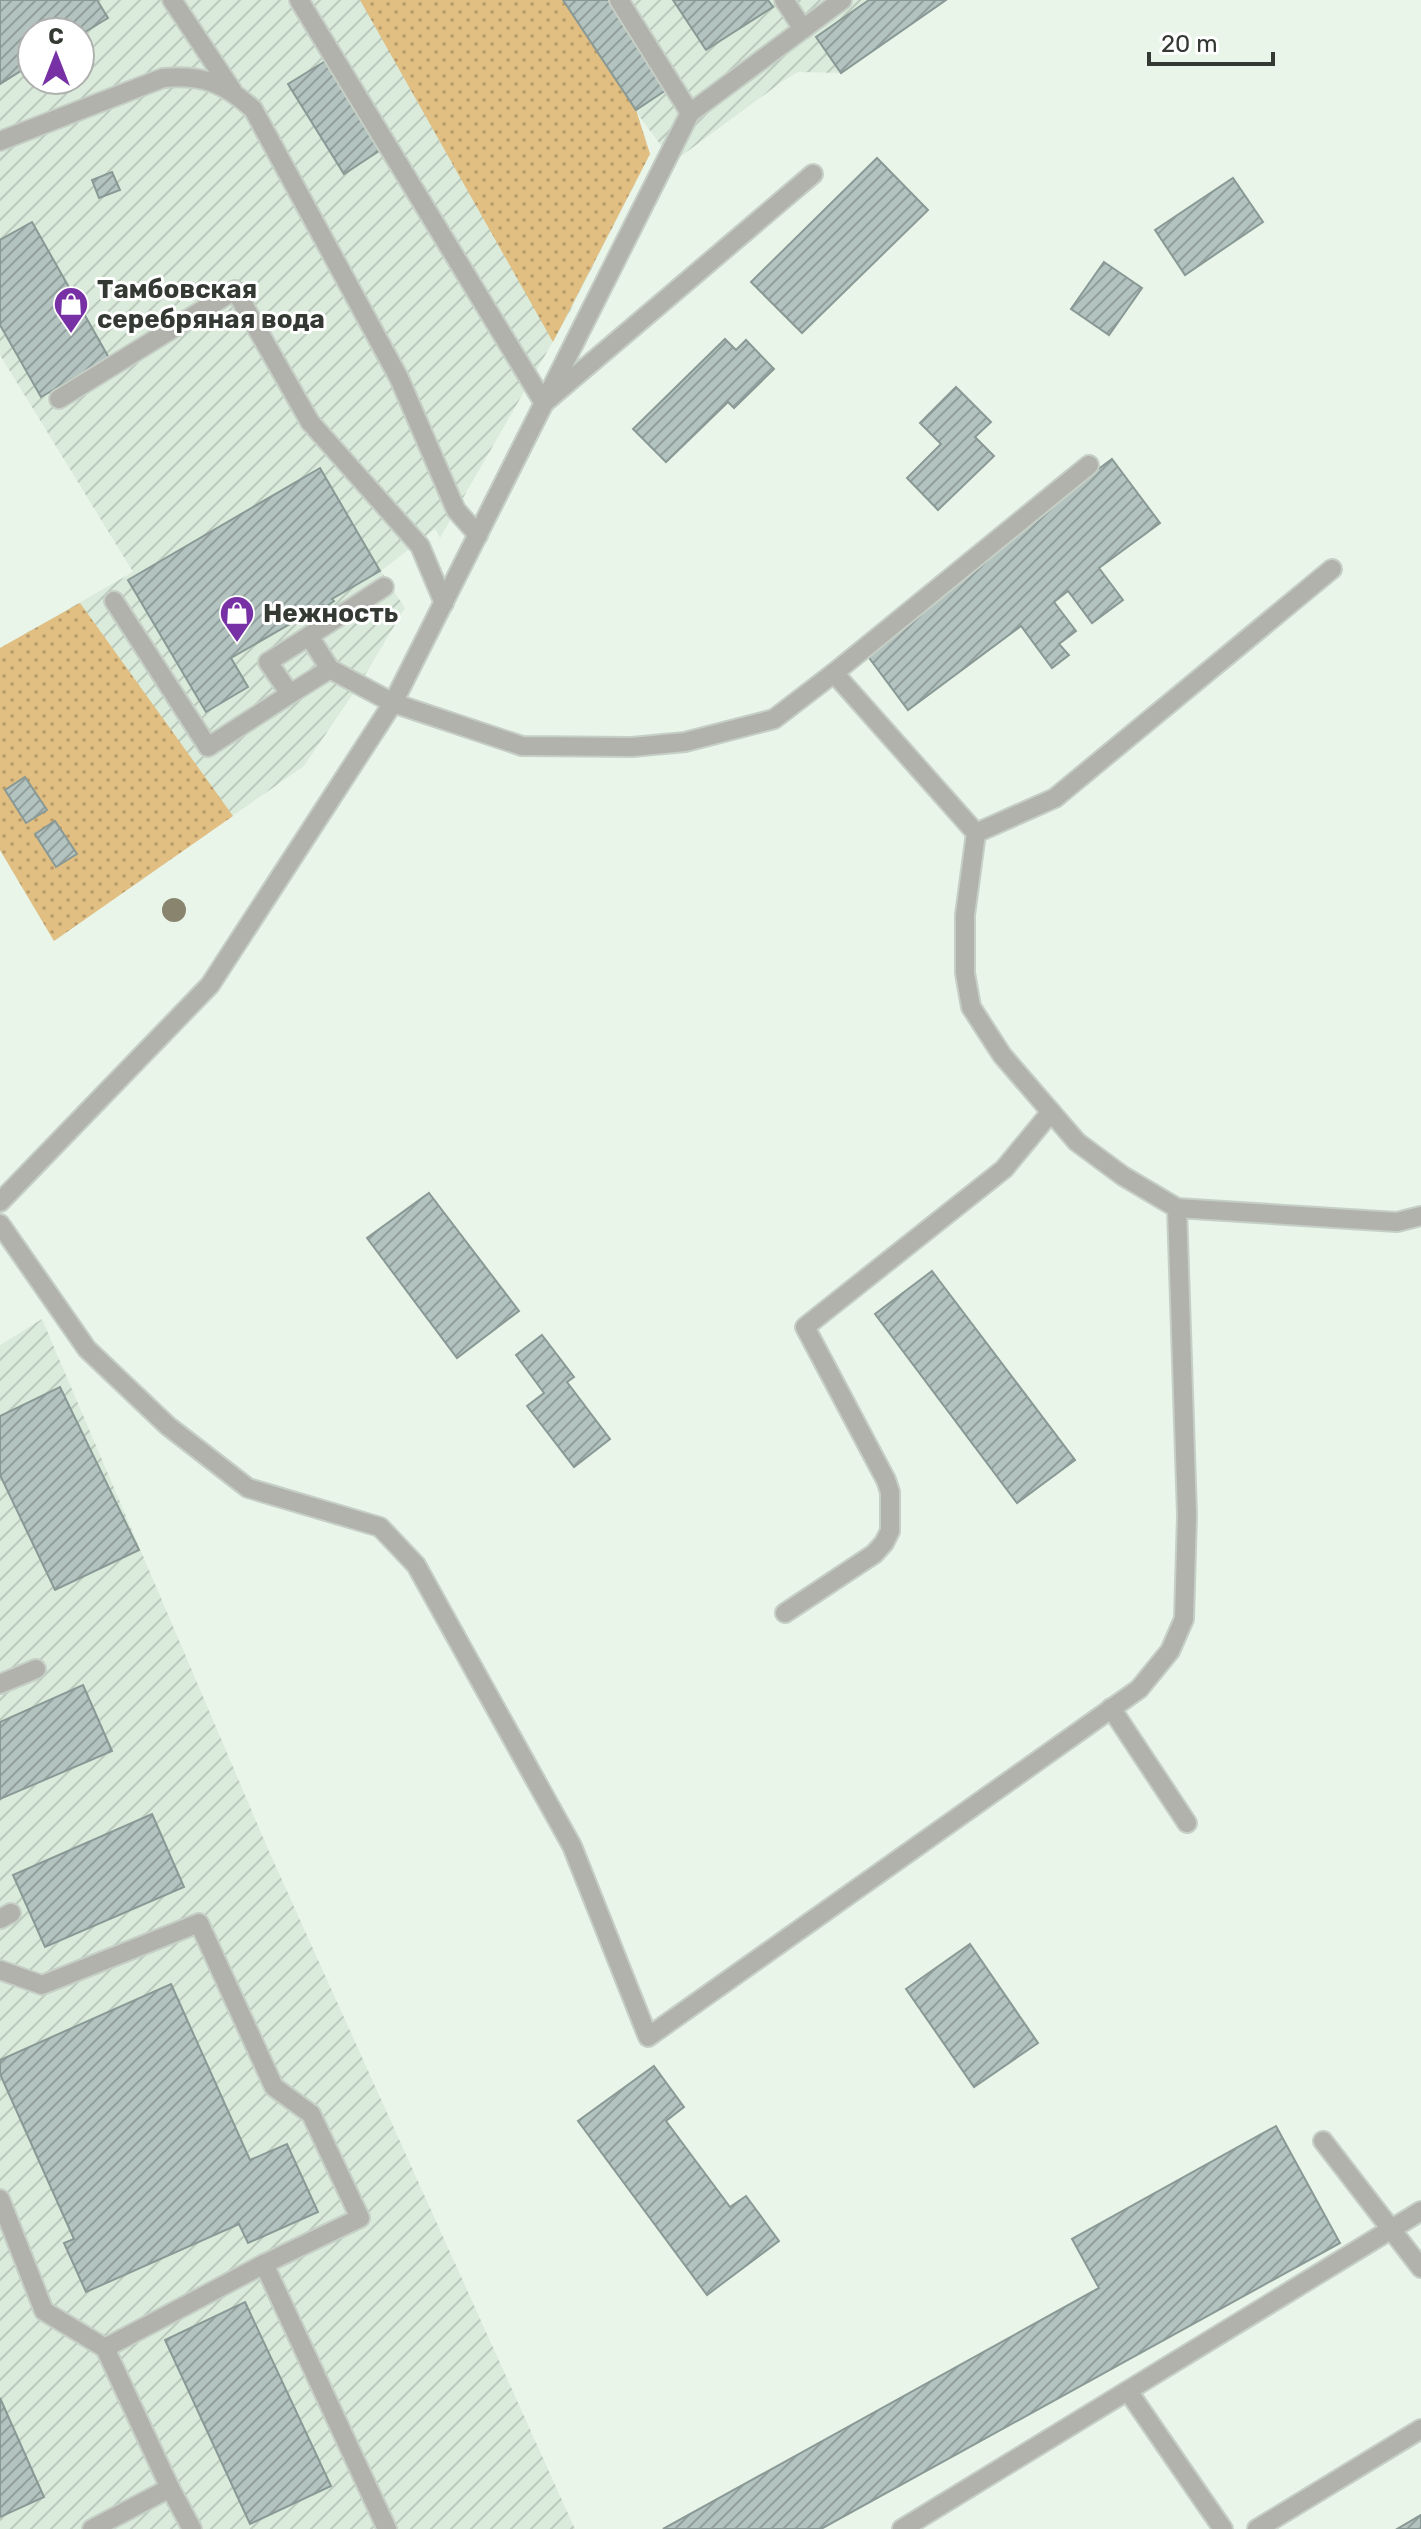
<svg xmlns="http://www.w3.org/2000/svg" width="1421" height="2529" font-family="Rubik,sans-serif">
  <defs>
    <pattern id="industrial-furrows" width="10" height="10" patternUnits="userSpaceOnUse" patternTransform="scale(2)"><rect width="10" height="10" fill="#daebdb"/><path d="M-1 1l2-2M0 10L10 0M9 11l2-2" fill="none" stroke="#bccabd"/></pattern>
    <pattern id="grass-dots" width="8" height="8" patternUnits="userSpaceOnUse" patternTransform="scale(2)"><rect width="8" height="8" fill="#e1be81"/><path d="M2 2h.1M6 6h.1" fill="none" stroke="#b79b6a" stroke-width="1.8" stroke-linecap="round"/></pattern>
    <pattern id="building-hatch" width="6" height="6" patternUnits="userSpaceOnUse" patternTransform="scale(2)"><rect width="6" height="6" fill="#b3c3bf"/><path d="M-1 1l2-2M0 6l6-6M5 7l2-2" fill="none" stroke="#929f9c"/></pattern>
  </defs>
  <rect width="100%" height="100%" fill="#eaf5ea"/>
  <!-- industrial -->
  <g fill="url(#industrial-furrows)" fill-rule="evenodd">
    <path d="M0,0H946L841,73L798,72L783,81L673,162L637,113L650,154L567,317L440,538L435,529L381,571L405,608L359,685L304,766L54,941L0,850V648L133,572L0,355ZM32,32H80V80H32Z"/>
    <polygon points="42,1319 268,1849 575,2529 0,2529 0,1345"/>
  </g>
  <!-- grass -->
  <g fill="url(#grass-dots)">
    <polygon points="360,0 563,0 636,110 650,154 553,342"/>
    <polygon points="80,603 233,816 54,941 0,850 0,648"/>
  </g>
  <!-- building -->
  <g fill="url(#building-hatch)" stroke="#899995" stroke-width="2">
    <polygon points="0,0 97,0 108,18 80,35 80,32 32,32 32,64 0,84"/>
    <polygon points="563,0 619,0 675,84 636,110"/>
    <polygon points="673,0 768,0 773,7 706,50"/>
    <polygon points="869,0 946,0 841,73 816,37"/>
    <polygon points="327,60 382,149 344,174 288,84"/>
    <polygon points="877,158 928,210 802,333 751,282"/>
    <polygon points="112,172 120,190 99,198 92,180"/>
    <polygon points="1233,178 1263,222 1185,275 1155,230"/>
    <polygon points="32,222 109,358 41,397 0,325 0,240"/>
    <polygon points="1104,262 1142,288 1109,335 1071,309"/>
    <polygon points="725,339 736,350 746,340 774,369 734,408 728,402 666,462 633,429"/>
    <polygon points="956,387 991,422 975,437 994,456 938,510 907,478 941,444 920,423"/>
    <polygon points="1112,459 1160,523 1099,568 1123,600 1092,623 1068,591 1054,602 1076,631 1059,644 1069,655 1052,668 1021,626 908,710 861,647"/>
    <polygon points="320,468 380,571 332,599 334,601 324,608 323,605 231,658 248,687 206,712 128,580"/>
    <polygon points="25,777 47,810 26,823 5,790"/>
    <polygon points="55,821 77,854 56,867 35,834"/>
    <polygon points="429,1193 519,1311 457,1358 367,1238"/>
    <polygon points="932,1271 1075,1460 1017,1503 875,1314"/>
    <polygon points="542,1335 574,1377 567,1382 610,1439 574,1467 527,1406 544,1393 516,1355"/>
    <polygon points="60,1387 139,1550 55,1590 0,1475 0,1416"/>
    <polygon points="83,1685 112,1751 0,1799 0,1722"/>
    <polygon points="152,1814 184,1887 45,1947 13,1875"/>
    <polygon points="970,1944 1038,2043 974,2087 906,1989"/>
    <polygon points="171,1984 250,2160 287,2144 318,2212 248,2243 239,2224 86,2292 64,2243 74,2239 0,2074 0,2060"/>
    <polygon points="654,2066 684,2107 666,2121 730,2207 746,2196 779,2241 707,2295 578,2121"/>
    <polygon points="1276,2126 1340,2243 821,2529 663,2529 1099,2288 1072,2239"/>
    <polygon points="245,2302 331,2486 250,2524 165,2340"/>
    <polygon points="0,2398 44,2497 0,2517"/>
    <polygon points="1421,2515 1421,2529 1397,2529"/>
  </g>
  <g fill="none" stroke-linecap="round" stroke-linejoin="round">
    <!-- service casing -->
    <g stroke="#c6cfc6" stroke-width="22">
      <g id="service">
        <polyline points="172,0 232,90"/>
        <polyline points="299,0 544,403 813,174"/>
        <polyline points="619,0 690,113"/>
        <polyline points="784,0 803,29"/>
        <path d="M0,141L163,78C202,74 224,83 253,109L399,378L456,510L478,535"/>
        <polyline points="59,399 235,290 310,422 420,546 444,603"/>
        <polyline points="309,636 384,587"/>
        <polyline points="834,673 1089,465"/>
        <polyline points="290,694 330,669"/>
        <polyline points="976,833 1055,798 1332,569"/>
        <polyline points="0,1202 210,985 393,703 690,113 842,0"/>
        <polyline points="1177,1208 1397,1222 1421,1216"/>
        <polyline points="0,1224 87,1349 168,1426 248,1488 380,1527 416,1565 572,1846 648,2037 1139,1689 1170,1651 1184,1619 1187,1515 1177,1208 1123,1176 1077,1142 1002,1055 971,1007 965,973 965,915 976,833 834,673 774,719 685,742 632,747 522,746 393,703 330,669 309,636 268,662 290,694 208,747 114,601"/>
        <polyline points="785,1613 874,1554 884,1543 890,1531 890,1492 886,1480 805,1327 1004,1169 1051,1112"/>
        <polyline points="0,1684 36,1669"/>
        <polyline points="1111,1708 1187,1823"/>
        <polyline points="0,1919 11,1913"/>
        <polyline points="0,1970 42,1985 199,1923 274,2087 311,2114 360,2218 264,2264"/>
        <polyline points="1323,2141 1421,2268"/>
        <polyline points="0,2199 44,2311 105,2348 170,2488 92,2529"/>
        <polyline points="105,2348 264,2264 387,2529"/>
        <polyline points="1128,2391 1223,2529"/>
        <polyline points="170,2488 192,2529"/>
        <polyline points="902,2529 1421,2211"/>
        <polyline points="1257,2529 1421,2429"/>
      </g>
    </g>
    <!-- service -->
    <use href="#service" stroke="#b1b2ac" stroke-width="18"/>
  </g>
  <!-- trees -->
  <circle fill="#88846d" cx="174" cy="910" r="12"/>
  <!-- icons -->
  <defs>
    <g id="shop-pin" transform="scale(1.8)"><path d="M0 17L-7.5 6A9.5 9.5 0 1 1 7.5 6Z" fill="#7731a5" stroke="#fff"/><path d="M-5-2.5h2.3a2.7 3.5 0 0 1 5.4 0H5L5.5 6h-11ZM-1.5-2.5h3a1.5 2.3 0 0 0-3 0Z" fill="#fff"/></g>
  </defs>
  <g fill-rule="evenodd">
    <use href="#shop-pin" x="71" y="304"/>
    <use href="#shop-pin" x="237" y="613"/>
  </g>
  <g text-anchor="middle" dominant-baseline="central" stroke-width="6" stroke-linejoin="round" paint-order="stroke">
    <!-- poi labels -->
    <g font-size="26" font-weight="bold" fill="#343934" stroke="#fff" text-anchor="start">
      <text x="97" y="289">Тамбовская<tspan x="97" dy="30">серебряная вода</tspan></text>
      <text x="263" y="613">Нежность</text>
    </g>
  </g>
  <!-- north arrow -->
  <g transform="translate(56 56)"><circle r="38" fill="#ffffff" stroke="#aeb0ae" stroke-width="2"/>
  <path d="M0-6L14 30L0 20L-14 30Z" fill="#7731a5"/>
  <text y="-12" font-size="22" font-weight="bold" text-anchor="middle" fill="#343934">С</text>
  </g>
  <!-- scale -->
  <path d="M1149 52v12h124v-12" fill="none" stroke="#343934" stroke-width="4"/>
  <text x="1161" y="52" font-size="24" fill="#343934" stroke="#ffffff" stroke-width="6" paint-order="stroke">20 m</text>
</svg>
